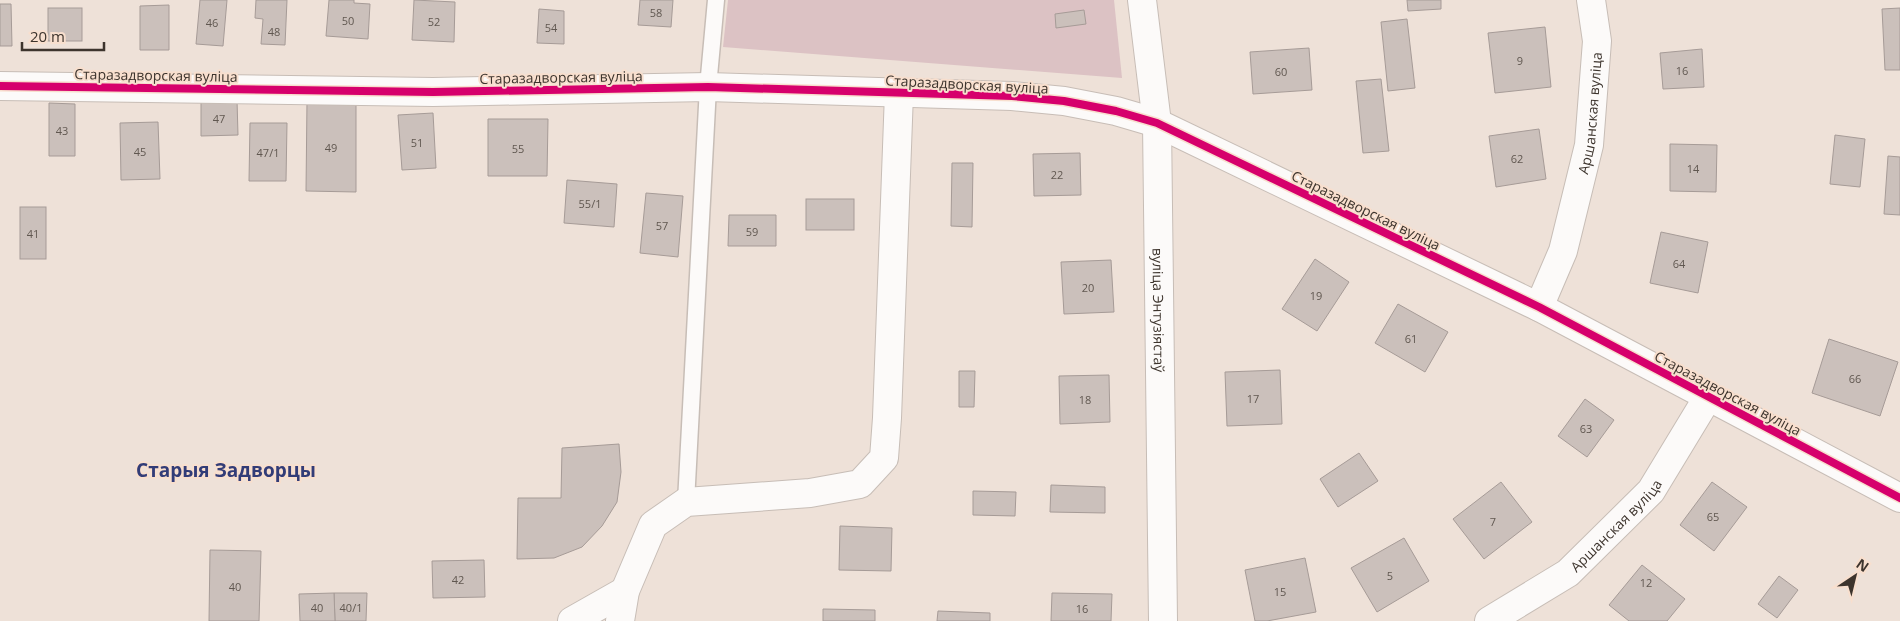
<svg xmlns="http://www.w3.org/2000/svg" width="1900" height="621" font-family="'Open Sans',sans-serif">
  <rect width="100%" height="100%" fill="#eee1d8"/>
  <!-- green -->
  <polygon fill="#dcc2c4" points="728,0 1114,0 1122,78 723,47"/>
  <!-- building -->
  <g fill="#cbc0bb" stroke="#a69b97">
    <polygon points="200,0 227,0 223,46 196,44"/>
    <polygon points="256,0 287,0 285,45 261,44 263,19 255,18"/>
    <polygon points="329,0 354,0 354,3 370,4 368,39 326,36"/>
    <polygon points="414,0 455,2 454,42 412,40"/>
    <polygon points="640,0 673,0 671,27 638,25"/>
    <polygon points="1407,0 1441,0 1441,9 1408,11"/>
    <polygon points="0,4 11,4 12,46 0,46"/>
    <polygon points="169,5 169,50 140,50 140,6"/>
    <rect x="48" y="8" width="34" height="33"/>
    <polygon points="1900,8 1900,70 1885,70 1882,9"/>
    <polygon points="539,9 564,11 564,44 537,43"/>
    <polygon points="1084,10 1086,24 1056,28 1055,14"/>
    <polygon points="1407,19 1415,88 1388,91 1381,22"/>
    <polygon points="1545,27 1551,87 1495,93 1488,33"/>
    <polygon points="1309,48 1312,90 1253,94 1250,52"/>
    <polygon points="1702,49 1704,87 1663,89 1660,53"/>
    <polygon points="1381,79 1389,151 1363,153 1356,81"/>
    <polygon points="237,100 238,135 201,136 201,101"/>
    <polygon points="307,101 356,102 356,192 306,191"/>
    <polygon points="49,103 75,104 75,156 49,156"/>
    <polygon points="433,113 436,168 402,170 398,115"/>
    <polygon points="488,119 548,119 547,176 488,176"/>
    <polygon points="158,122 160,179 121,180 120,123"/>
    <polygon points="250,123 287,123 286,181 249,181"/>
    <polygon points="1539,129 1546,179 1496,187 1489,136"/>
    <polygon points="1835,135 1865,139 1860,187 1830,184"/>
    <polygon points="1670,144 1717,145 1716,192 1670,191"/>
    <polygon points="1080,153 1081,195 1034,196 1033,154"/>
    <polygon points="1888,156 1900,157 1900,215 1884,214"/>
    <polygon points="952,163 973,163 972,227 951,226"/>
    <polygon points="567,180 617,184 614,227 564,223"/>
    <polygon points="646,193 683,196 678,257 640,253"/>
    <rect x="806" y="199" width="48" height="31"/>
    <rect x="20" y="207" width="26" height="52"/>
    <polygon points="729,215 776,215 776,246 728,246"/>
    <polygon points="1661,232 1708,242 1698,293 1650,283"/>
    <polygon points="1315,259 1349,282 1317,331 1282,309"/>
    <polygon points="1111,260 1114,312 1064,314 1061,262"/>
    <polygon points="1398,304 1448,332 1425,372 1375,343"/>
    <polygon points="1829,339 1898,362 1880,416 1812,393"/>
    <polygon points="1280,370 1282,424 1227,426 1225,372"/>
    <polygon points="959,371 975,371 974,407 959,407"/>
    <polygon points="1109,375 1110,422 1060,424 1059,376"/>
    <polygon points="1585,399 1614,420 1587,457 1558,436"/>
    <polygon points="619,444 621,472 617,502 602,526 582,547 554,558 517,559 518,498 561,498 562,448"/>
    <polygon points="1359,453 1378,481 1338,507 1320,479"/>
    <polygon points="1501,482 1532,522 1484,559 1453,519"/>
    <polygon points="1712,482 1747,507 1714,551 1680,525"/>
    <polygon points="1051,485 1105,487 1105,513 1050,512"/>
    <polygon points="973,491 1016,492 1015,516 973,515"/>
    <polygon points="840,526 892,528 891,571 839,570"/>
    <polygon points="1404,538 1429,581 1377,612 1351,568"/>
    <polygon points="210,550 261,551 259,621 209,621"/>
    <polygon points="1305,558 1316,612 1267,621 1255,621 1245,570"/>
    <polygon points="484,560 485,597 433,598 432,561"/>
    <polygon points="1642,565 1685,599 1667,621 1629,621 1609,605"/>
    <polygon points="1779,576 1798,590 1777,618 1758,604"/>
    <polygon points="334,593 367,593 366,621 335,621"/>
    <polygon points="334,593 335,621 300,621 299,594"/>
    <polygon points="1052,593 1112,594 1111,621 1051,621"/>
    <polygon points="823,609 875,610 875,621 823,621"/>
    <polygon points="938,611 990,613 990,621 937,621"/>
  </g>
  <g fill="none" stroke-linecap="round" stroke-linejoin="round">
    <!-- lane casing -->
    <g stroke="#c7bdb6" stroke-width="19">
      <polyline id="lane" points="686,502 708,87 716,0"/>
    </g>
    <!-- street casing -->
    <g stroke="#c7bdb6" stroke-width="30">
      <g id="street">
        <path id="s1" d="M1142,0L1157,123L1163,621"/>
        <polyline points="0,86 433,92 708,87 1012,96 1064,101 1116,111 1157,123 1539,307 1900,498"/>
        <path id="s2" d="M1539,307L1563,251L1589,145L1597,41L1591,0"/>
        <polyline points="572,621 625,591"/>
        <polyline points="620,621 625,591 653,525 686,502 810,493 860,484 884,458 887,418 899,93"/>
        <path id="s3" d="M1489,621L1568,573L1651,491L1708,397"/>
      </g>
    </g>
    <!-- lane -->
    <use href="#lane" stroke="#fcfaf9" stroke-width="16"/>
    <!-- street -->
    <use href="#street" stroke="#fcfaf9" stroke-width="28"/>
    <!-- cycleway casing -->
    <g stroke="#f8dfce" stroke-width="11">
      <polyline id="cycleway" points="0,86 433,92 708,87 1012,96 1064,101 1116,111 1157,123 1539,307 1900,498"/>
    </g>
    <!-- cycleway -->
    <use href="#cycleway" stroke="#d6006c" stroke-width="8"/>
  </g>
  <g text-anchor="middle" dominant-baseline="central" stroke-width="4" stroke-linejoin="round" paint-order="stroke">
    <!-- number labels -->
    <g font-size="11" fill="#605750">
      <text x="656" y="12">58</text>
      <text x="348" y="20">50</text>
      <text x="434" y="21">52</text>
      <text x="212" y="22">46</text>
      <text x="551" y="27">54</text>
      <text x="274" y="31">48</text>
      <text x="1520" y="60">9</text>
      <text x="1682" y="70">16</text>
      <text x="1281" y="71">60</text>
      <text x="219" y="118">47</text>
      <text x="62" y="130">43</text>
      <text x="417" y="142">51</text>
      <text x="331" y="147">49</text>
      <text x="518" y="148">55</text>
      <text x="140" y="151">45</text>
      <text x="268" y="152">47/1</text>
      <text x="1517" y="158">62</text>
      <text x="1693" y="168">14</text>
      <text x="1057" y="174">22</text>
      <text x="590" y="203">55/1</text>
      <text x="662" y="225">57</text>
      <text x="752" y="231">59</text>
      <text x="33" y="233">41</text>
      <text x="1679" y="263">64</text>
      <text x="1088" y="287">20</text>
      <text x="1316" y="295">19</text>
      <text x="1411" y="338">61</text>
      <text x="1855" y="378">66</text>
      <text x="1253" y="398">17</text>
      <text x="1085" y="399">18</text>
      <text x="1586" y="428">63</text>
      <text x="1713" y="516">65</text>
      <text x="1493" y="521">7</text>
      <text x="1390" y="575">5</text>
      <text x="458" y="579">42</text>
      <text x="1646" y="582">12</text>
      <text x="235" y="586">40</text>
      <text x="1280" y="591">15</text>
      <text x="317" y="607">40</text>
      <text x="351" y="607">40/1</text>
      <text x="1082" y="608">16</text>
    </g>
    <!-- street labels -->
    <g font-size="14" fill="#3d342d" stroke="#f8dfce">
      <text transform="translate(156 75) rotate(1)">Старазадворская вуліца</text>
      <text transform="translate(561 77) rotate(-1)">Старазадворская вуліца</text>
      <text transform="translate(967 84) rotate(3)">Старазадворская вуліца</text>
      <text stroke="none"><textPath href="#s2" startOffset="202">Аршанская вуліца</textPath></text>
      <text transform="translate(1366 210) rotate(26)">Старазадворская вуліца</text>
      <text stroke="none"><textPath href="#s1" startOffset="311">вуліца Энтузіястаў</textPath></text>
      <text transform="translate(1728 393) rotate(28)">Старазадворская вуліца</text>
      <text stroke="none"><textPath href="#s3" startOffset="160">Аршанская вуліца</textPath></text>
    </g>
    <!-- district labels -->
    <g font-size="19" font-weight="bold" fill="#323c77" stroke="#f8dfce">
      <text x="226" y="470">Старыя Задворцы</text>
    </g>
  </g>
  <!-- north arrow -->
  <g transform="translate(1855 576) rotate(35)" stroke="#f8dfce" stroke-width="4" paint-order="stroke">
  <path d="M0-4L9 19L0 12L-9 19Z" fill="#3d342d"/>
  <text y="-8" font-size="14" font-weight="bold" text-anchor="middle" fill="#3d342d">N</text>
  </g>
  <!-- scale -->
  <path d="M22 42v8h82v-8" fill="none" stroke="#3d342d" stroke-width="2.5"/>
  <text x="30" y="42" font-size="15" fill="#3d342d" stroke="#f8dfce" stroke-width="4" paint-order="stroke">20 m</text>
</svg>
